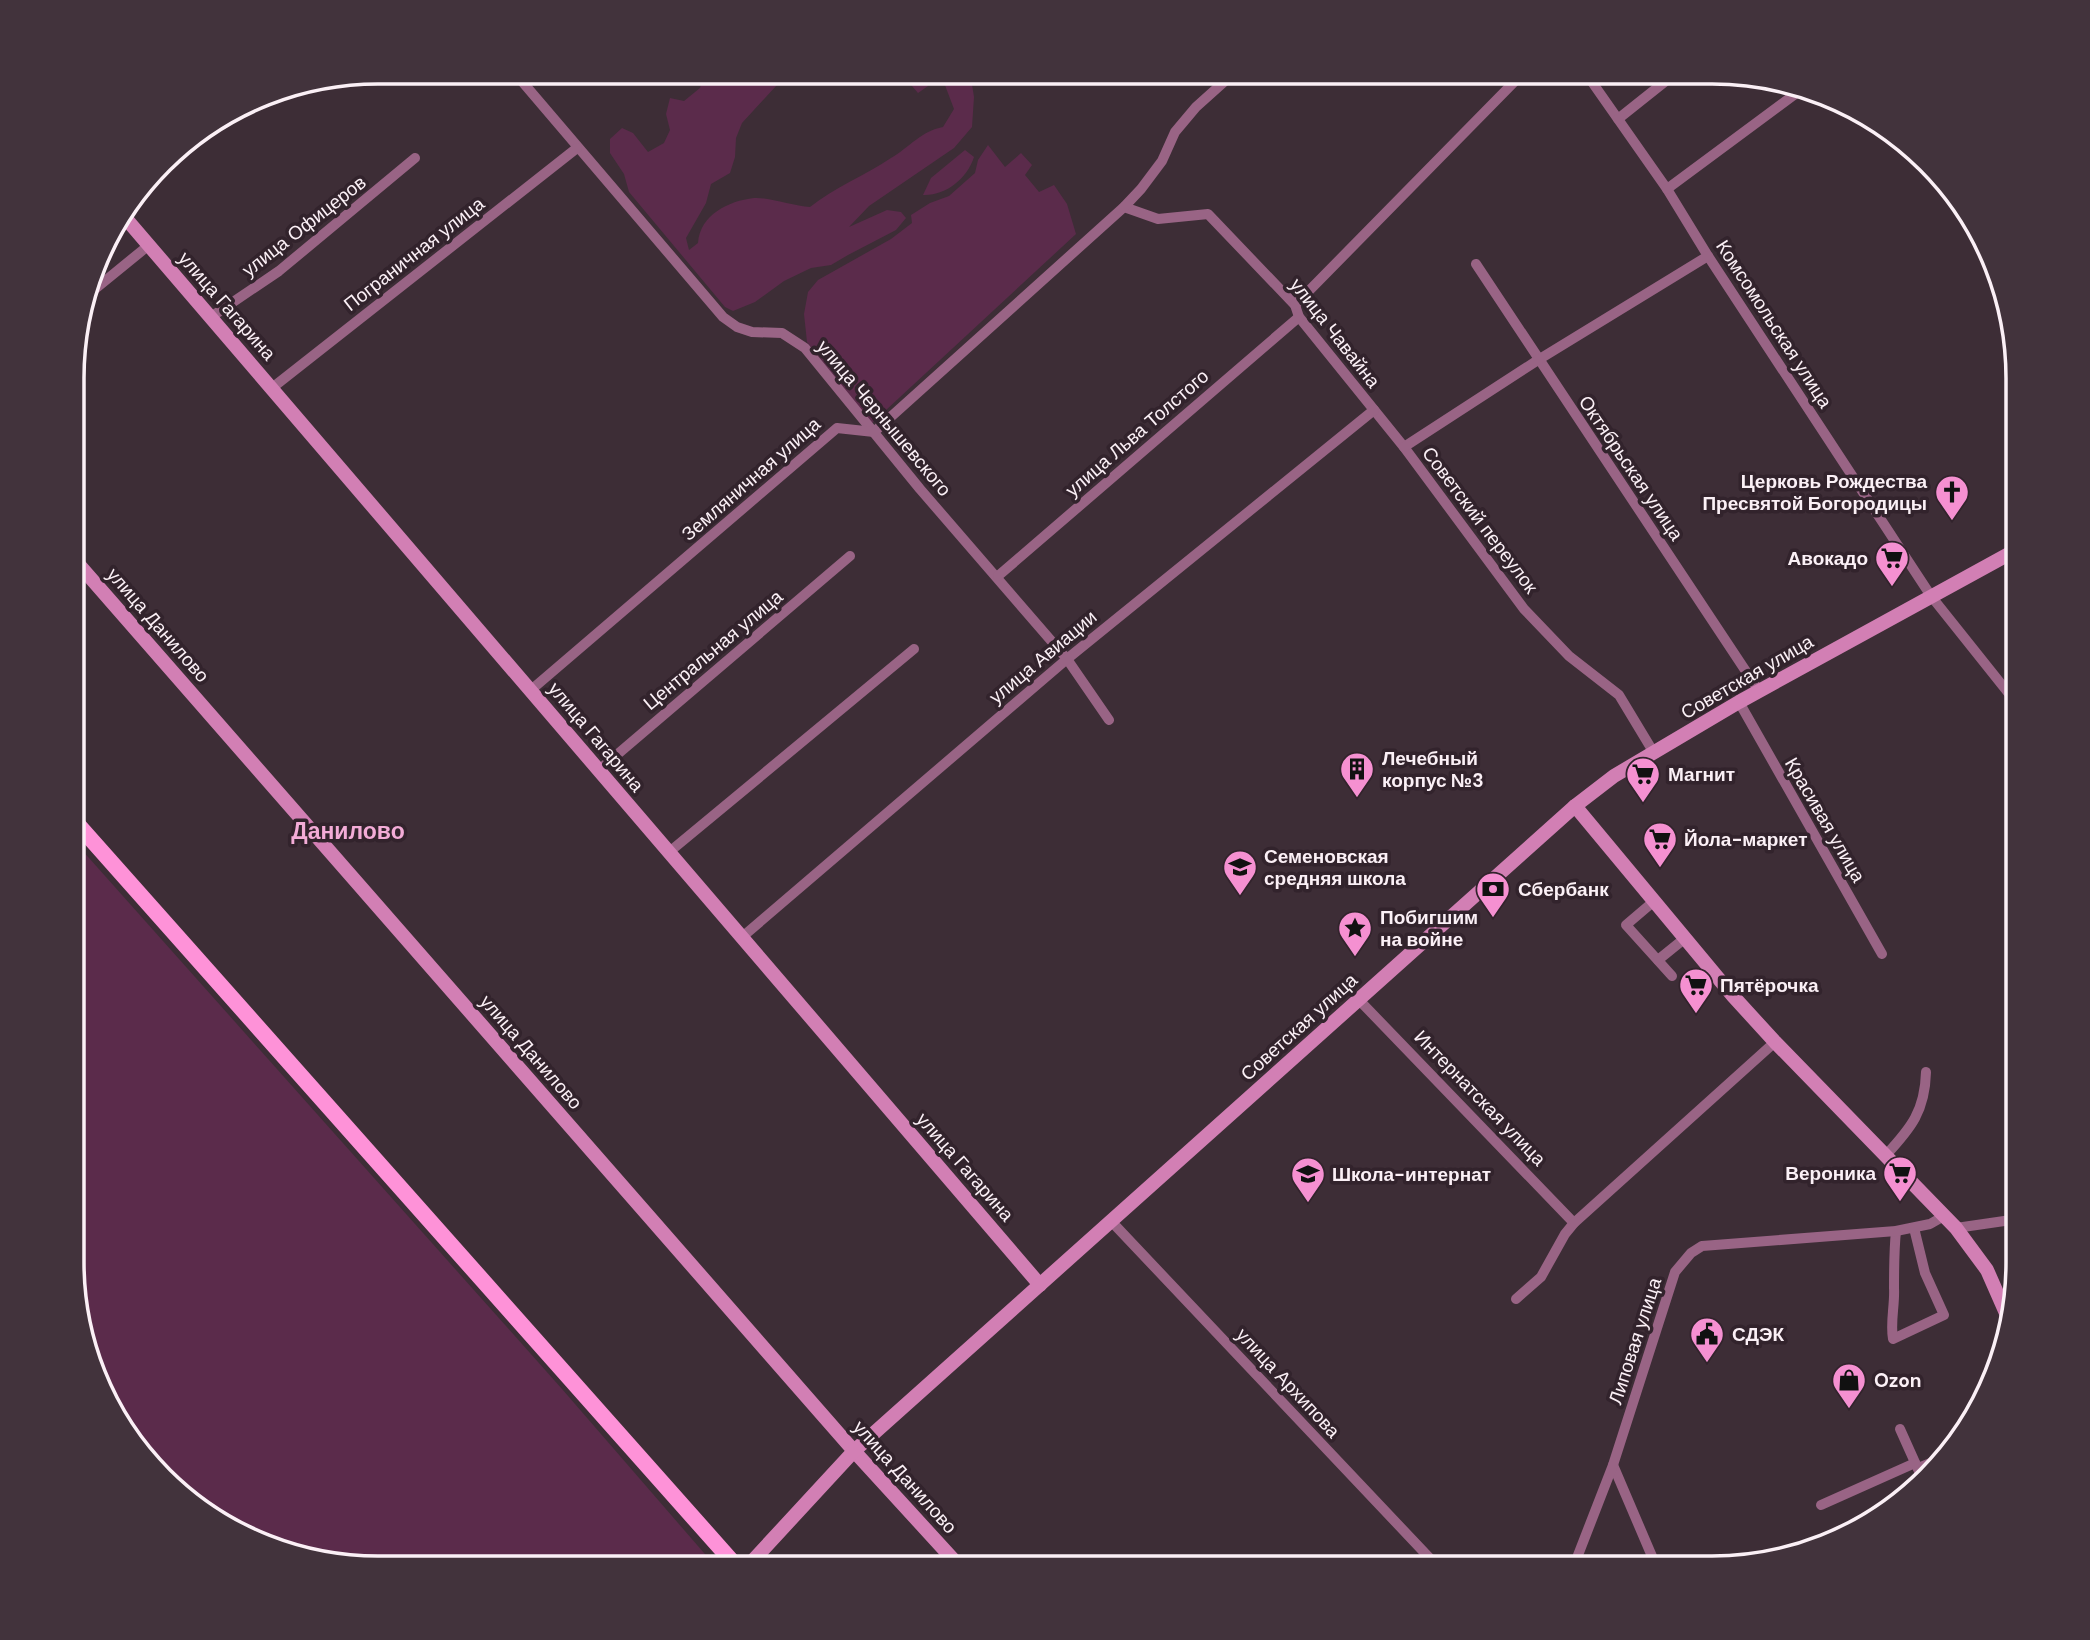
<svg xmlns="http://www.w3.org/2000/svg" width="2090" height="1640" font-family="'DM Sans',sans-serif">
  <rect width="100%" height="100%" fill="#3d2d36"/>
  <!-- green -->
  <g fill="#5b2b4b">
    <path d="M704,72H776L777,85L742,123L736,138L735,157L730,173L711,184L706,203L686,238L689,250L698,243C700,215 728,201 754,198C768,197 794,206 810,207C835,187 864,176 891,158C910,147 921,131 943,127L954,109L940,72H970L974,97L972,127L954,148L869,206L849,227L887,210L901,212L906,218L896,230L848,255L831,265L811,268L784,281L755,302L733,311L725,307L629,192L624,174L610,153V139L622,128L633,133L648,152L664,143L670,130L666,114L670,98L684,101L700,88Z"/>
    <polygon points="900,72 920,72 928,86 918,93"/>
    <polygon points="988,145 1005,167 1021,153 1032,165 1025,175 1039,192 1054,185 1067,204 1076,234 872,423 807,342 804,314 808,292 818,280 891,239 912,223 911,215 930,203 949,196 975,173 978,160"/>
    <path d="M965,150L974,157C967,179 945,196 923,195L931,178Z"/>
    <polygon points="73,840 562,1389 717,1568 359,1568 261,1545 176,1492 104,1398 72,1282"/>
  </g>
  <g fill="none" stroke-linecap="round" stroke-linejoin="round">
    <!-- street -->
    <g stroke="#996485" stroke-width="10">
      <polyline points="514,72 723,317 737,327 752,332 782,333 805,348 920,489 1067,659 1109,720"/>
      <polyline points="1585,72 1667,189 1708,256 1931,596 2018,705"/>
      <polyline points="1618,119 1677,72"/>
      <polyline points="164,162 194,137"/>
      <polyline points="1667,189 1802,89"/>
      <polyline points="1124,207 1158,219 1208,214 1295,305 1299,317 1404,447 1524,609 1569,656 1619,695 1654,753"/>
      <polyline points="1476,264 1759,691"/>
      <polyline points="89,294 149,245"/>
      <polyline points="1295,305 1524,72"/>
      <polyline points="211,317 279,271 415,158"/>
      <polyline points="272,388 577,148"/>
      <polyline points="1404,447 1538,360 1708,256"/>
      <polyline points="998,576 1299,317"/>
      <polyline points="531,690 837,428 874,432 1124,207 1141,189 1162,161 1175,132 1196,107 1235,72"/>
      <polyline points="1739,702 1882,954"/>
      <polyline points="599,770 850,556"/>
      <polyline points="668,853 914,649"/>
      <polyline points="1653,902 1626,925 1672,976"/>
      <polyline points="741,938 1067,659 1374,410"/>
      <polyline points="1658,960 1684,939"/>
      <polyline points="1359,1000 1574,1223"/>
      <path d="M1886,1155C1911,1128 1925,1111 1926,1072"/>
      <polyline points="1111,1221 1439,1568"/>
      <polyline points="1956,1228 2018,1219"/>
      <path d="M1896,1231C1894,1250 1894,1268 1894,1288C1895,1305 1890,1322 1893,1339L1944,1315L1925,1273L1914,1228"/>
      <polyline points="1516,1299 1541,1277 1565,1234 1574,1223 1775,1042"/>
      <polyline points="1900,1429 1922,1478"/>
      <polyline points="1613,1465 1657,1568"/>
      <polyline points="1918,1468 1947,1456"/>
      <polyline points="1821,1505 1915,1463"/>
      <polyline points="1573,1568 1613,1465 1675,1272 1691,1253 1702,1246 1896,1231 1930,1224 1944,1216"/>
    </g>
    <!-- secondary -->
    <g stroke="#d27fb4" stroke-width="14">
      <polyline points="122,214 1040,1285"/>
      <polyline points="74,559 854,1451 961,1568"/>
      <polyline points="1575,806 1733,996 1775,1042 1956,1228 1987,1270 2009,1320"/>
      <polyline points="746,1568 854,1451 1575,806 1614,776 1739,702 2018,549"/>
    </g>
    <!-- primary -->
    <polyline stroke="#fe92d8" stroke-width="16" points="73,819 738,1568"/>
  </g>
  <!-- icons -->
  <defs>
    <g id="church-pin" transform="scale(1.75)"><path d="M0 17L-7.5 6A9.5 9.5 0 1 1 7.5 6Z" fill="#f590d1" stroke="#32232c"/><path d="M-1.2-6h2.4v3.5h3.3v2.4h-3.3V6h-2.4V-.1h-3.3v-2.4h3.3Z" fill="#111"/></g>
    <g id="supermarket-pin" transform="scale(1.75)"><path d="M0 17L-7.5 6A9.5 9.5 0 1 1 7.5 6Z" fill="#f590d1" stroke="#32232c"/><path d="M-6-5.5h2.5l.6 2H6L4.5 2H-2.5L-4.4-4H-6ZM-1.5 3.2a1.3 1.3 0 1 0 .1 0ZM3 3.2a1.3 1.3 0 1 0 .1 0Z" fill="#111"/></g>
    <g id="building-pin" transform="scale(1.75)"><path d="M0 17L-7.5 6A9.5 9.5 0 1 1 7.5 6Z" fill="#f590d1" stroke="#32232c"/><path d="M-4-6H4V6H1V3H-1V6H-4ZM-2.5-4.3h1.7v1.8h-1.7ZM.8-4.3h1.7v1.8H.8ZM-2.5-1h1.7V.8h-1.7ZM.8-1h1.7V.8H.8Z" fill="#111"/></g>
    <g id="school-pin" transform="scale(1.75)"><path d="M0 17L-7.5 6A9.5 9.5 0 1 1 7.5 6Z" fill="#f590d1" stroke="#32232c"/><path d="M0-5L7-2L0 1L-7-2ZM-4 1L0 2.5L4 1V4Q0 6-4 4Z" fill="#111"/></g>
    <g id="bank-pin" transform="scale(1.75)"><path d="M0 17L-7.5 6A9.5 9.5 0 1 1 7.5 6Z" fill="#f590d1" stroke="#32232c"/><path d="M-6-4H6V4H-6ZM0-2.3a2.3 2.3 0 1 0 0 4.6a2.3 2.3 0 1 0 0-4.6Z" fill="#111"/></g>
    <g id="sight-pin" transform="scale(1.75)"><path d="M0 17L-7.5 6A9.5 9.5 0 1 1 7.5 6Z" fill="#f590d1" stroke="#32232c"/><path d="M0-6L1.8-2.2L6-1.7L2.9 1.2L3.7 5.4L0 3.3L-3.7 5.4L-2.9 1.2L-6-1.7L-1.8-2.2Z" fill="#111"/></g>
    <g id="civic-pin" transform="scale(1.75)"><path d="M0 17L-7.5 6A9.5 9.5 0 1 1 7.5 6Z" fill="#f590d1" stroke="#32232c"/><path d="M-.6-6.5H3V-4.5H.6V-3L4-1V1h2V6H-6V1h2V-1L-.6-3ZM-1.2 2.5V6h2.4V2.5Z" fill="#111"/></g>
    <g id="shop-pin" transform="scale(1.75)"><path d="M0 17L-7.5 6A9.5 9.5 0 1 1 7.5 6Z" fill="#f590d1" stroke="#32232c"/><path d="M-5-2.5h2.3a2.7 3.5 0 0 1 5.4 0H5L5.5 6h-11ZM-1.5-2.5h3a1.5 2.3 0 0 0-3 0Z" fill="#111"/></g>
  </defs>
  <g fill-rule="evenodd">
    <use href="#church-pin" x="1952" y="492"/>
    <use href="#supermarket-pin" x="1892" y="558"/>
    <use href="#building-pin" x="1357" y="769"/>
    <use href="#supermarket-pin" x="1643" y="774"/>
    <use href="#supermarket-pin" x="1660" y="839"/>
    <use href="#school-pin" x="1240" y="867"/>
    <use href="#bank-pin" x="1493" y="889"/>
    <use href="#sight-pin" x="1355" y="928"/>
    <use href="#supermarket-pin" x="1696" y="985"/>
    <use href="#supermarket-pin" x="1900" y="1173"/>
    <use href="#school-pin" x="1308" y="1174"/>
    <use href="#civic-pin" x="1707" y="1334"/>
    <use href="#shop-pin" x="1849" y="1380"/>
  </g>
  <g text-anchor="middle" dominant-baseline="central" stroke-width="7" stroke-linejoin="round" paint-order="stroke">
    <!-- street labels -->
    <g font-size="19" fill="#fbf0f6" stroke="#32232c">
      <text transform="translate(304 226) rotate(-38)">улица Офицеров</text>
      <text transform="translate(414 254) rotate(-38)">Пограничная улица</text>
      <text transform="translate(227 306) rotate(49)">улица Гагарина</text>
      <text transform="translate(1774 324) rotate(57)">Комсомольская улица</text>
      <text transform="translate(1335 333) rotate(52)">улица Чавайна</text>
      <text transform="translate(884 418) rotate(50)">улица Чернышевского</text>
      <text transform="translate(1137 433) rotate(-41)">улица Льва Толстого</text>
      <text transform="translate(1631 468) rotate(56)">Октябрьская улица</text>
      <text transform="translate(751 479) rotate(-41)">Земляничная улица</text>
      <text transform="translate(1480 520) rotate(53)">Советский переулок</text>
      <text transform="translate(158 625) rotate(49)">улица Данилово</text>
      <text transform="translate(713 650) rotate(-40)">Центральная улица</text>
      <text transform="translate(1043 657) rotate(-40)">улица Авиации</text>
      <text transform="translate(1747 677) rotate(-30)">Советская улица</text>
      <text transform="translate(596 737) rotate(50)">улица Гагарина</text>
      <text transform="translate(1825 820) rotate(60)">Красивая улица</text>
      <text transform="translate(1299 1027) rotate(-42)">Советская улица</text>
      <text transform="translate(531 1052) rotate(49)">улица Данилово</text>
      <text transform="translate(1480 1098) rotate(46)">Интернатская улица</text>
      <text transform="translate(965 1167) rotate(49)">улица Гагарина</text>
      <text transform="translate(1635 1341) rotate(-72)">Липовая улица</text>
      <text transform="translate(1288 1383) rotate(47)">улица Архипова</text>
      <text transform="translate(905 1477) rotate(48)">улица Данилово</text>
    </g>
    <!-- poi labels -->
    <g font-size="19" font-weight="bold" fill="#fbf0f6" stroke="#32232c" text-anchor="start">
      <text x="1927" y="481" text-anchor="end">Церковь Рождества<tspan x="1927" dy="22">Пресвятой Богородицы</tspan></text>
      <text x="1868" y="558" text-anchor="end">Авокадо</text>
      <text x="1382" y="758">Лечебный<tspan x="1382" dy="22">корпус №3</tspan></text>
      <text x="1668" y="774">Магнит</text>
      <text x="1684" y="839">Йола-маркет</text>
      <text x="1264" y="856">Семеновская<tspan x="1264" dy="22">средняя школа</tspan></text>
      <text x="1518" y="889">Сбербанк</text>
      <text x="1380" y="917">Побигшим<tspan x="1380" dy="22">на войне</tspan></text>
      <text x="1720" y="985">Пятёрочка</text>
      <text x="1876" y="1173" text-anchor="end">Вероника</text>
      <text x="1332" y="1174">Школа-интернат</text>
      <text x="1732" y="1334">СДЭК</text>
      <text x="1874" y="1380">Ozon</text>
    </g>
    <!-- quarter labels -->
    <g font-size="23" font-weight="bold" fill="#f3acd7" stroke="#32232c">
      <text x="348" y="831">Данилово</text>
    </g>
  </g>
  <!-- crop -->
  <path d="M0 0H2090V1640H0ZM378 84H1712A294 294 0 0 1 2006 378V1262A294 294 0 0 1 1712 1556H378A294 294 0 0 1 84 1262V378A294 294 0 0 1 378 84Z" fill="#42333c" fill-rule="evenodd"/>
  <path fill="none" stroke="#fbf0f6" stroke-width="3.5" d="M378 84H1712A294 294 0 0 1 2006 378V1262A294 294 0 0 1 1712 1556H378A294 294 0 0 1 84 1262V378A294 294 0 0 1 378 84Z"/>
</svg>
